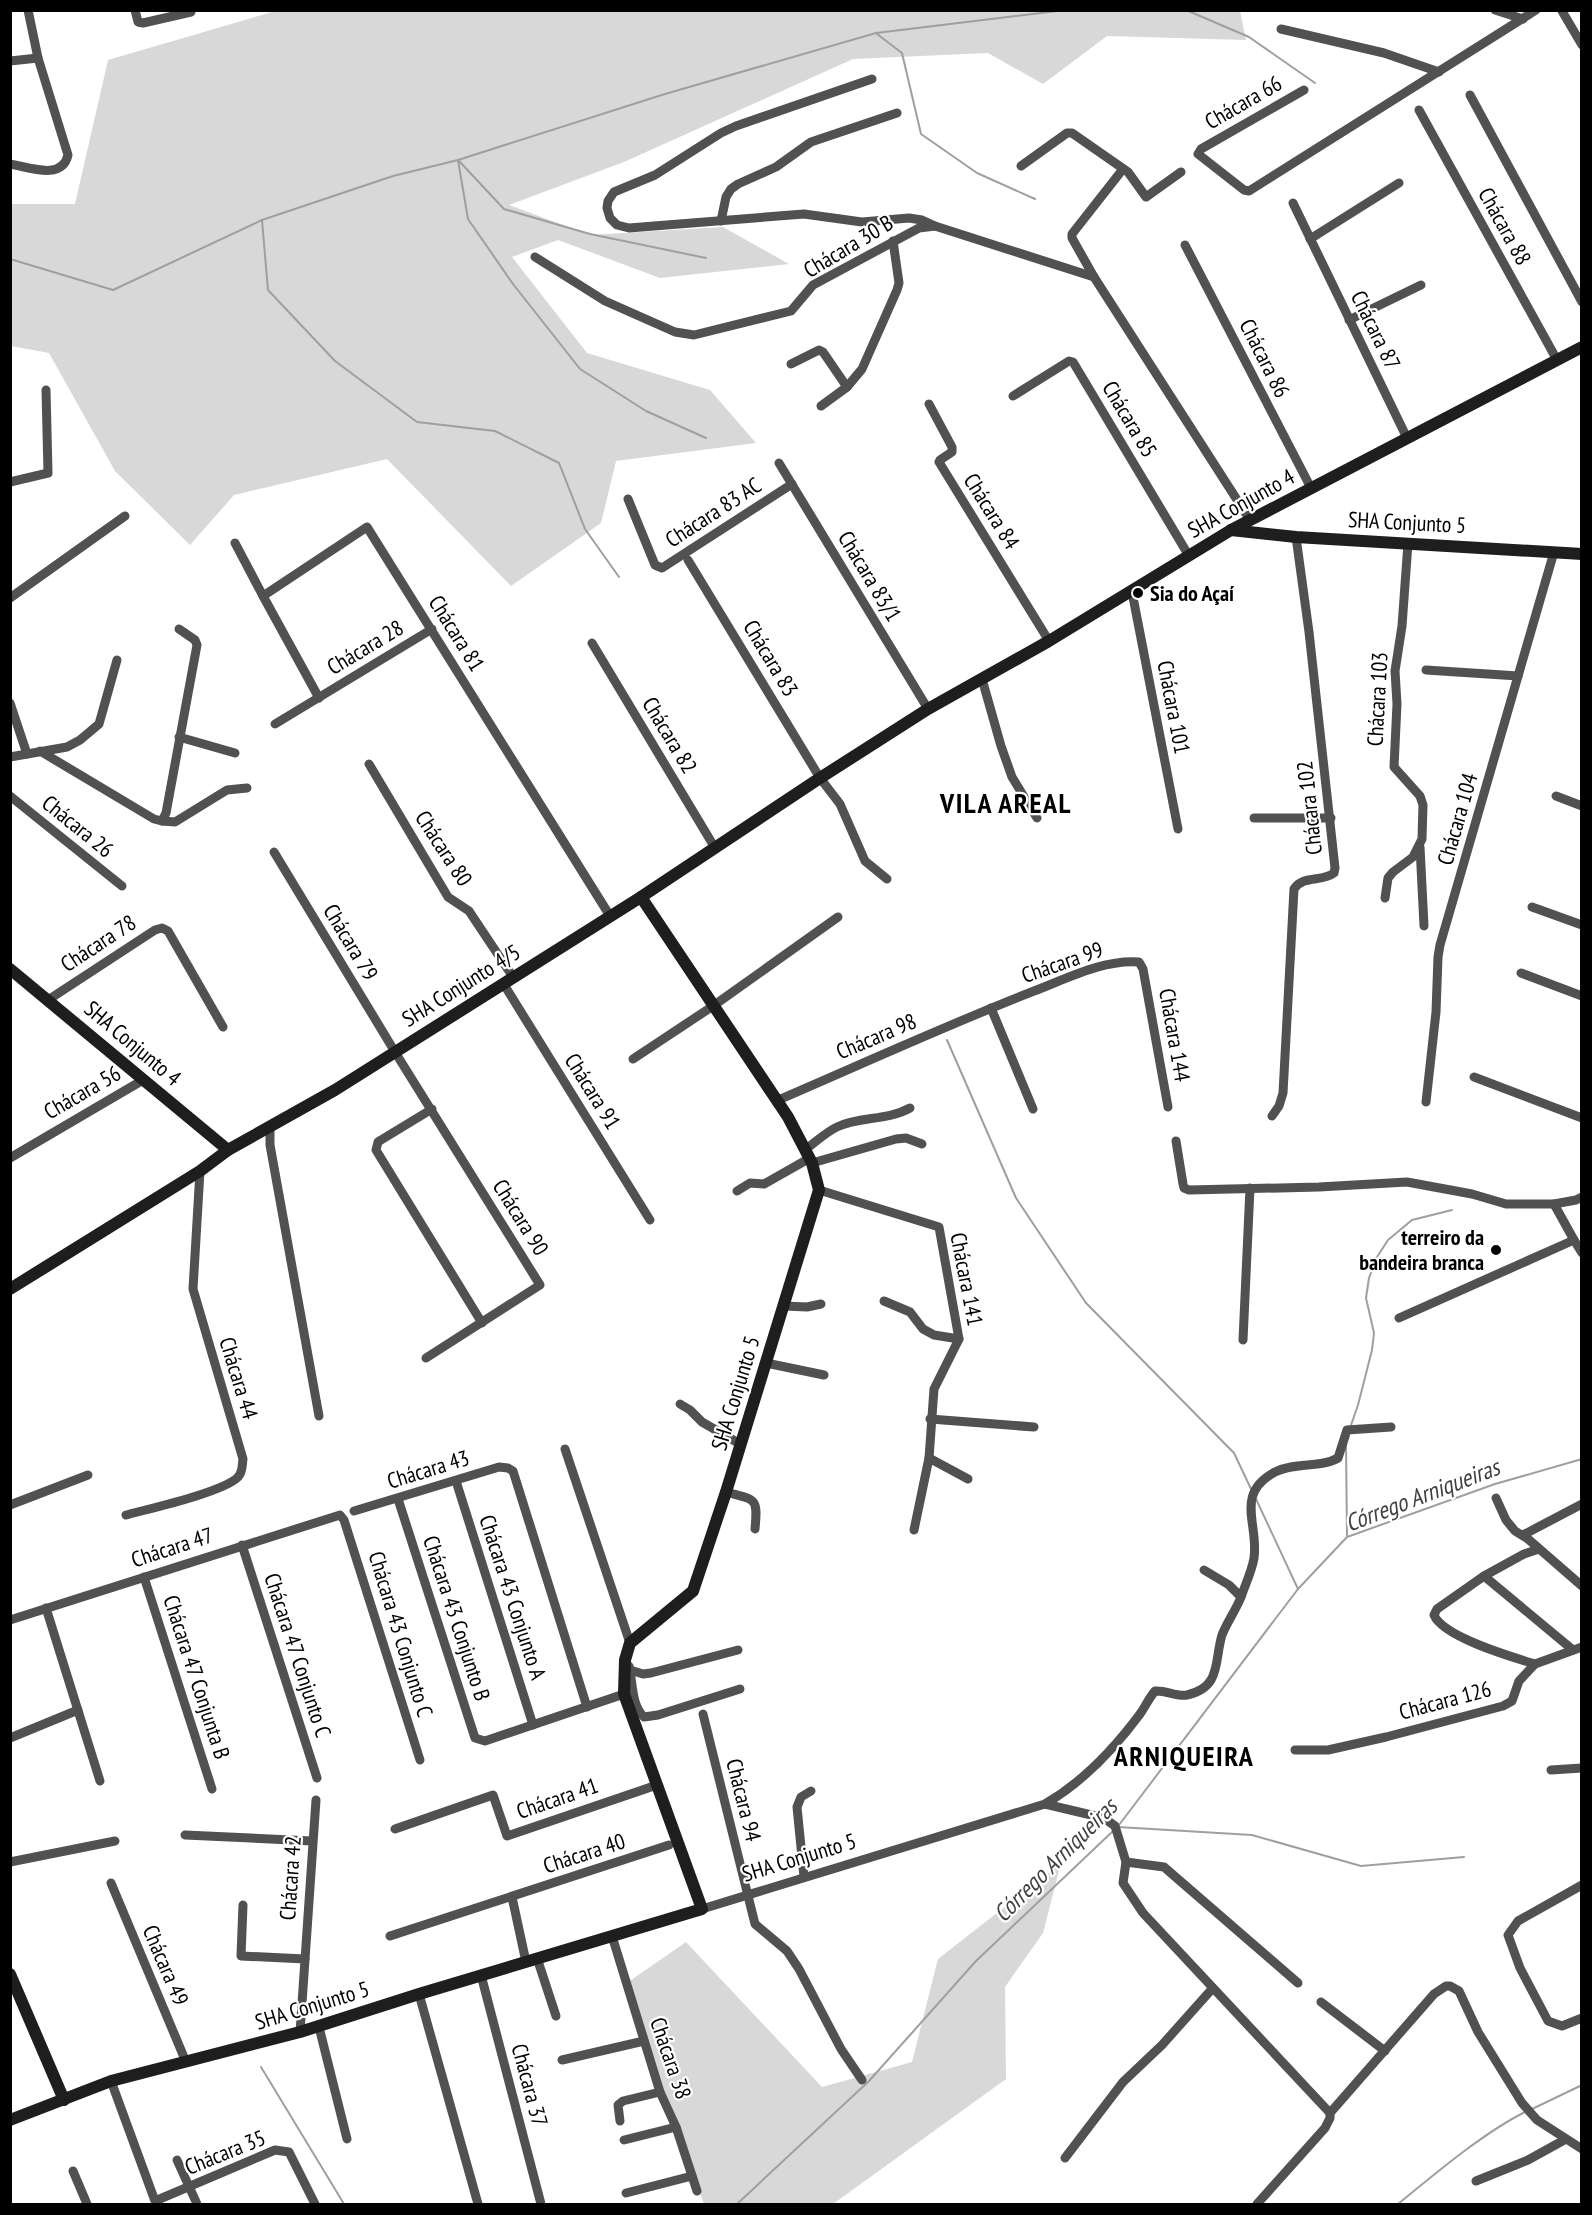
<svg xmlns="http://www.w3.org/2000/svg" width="1592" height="2215" font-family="'PT Sans Narrow',sans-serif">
  <rect width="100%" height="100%" fill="#fff"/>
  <!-- green -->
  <g fill="#d8d8d8">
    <polygon points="1240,11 1246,40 1107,36 1043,84 988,53 853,59 624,162 509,205 590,235 723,227 789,264 660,278 558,240 512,257 587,353 710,390 756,443 616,461 601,523 511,586 387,459 234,495 190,545 115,471 49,353 11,346 11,204 75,204 108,60 279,10"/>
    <polygon points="1061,1863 1043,1933 1005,1987 1006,2079 833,2204 704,2204 624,1985 686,1942 822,2087 912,2062 938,1959"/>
  </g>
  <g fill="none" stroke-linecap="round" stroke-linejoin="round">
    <!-- stream -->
    <g stroke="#9f9f9f" stroke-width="2">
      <polyline points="1186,10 1249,37 1315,83"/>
      <polyline points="877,34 902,53 921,134 977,173 1035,199"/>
      <polyline points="458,160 468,219 513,284 580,369 646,411 706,438"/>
      <polyline points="459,161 504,209 590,234 706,258"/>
      <polyline points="262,220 268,290 335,361 417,422 495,431 559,463 585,529 619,577"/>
      <polyline points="10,259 113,290 262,220 393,176 458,160 665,94 876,33 1066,10"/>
      <polyline points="947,1040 1016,1198 1086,1303 1234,1453 1252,1491"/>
      <polyline points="1350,1428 1358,1405 1372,1350 1374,1333 1366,1298 1369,1278 1377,1257 1388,1240 1412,1220 1452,1210"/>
      <polyline points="1346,1445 1347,1536"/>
      <polyline points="1256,1499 1298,1589"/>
      <polyline points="1119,1825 1298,1589 1347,1537 1495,1484 1582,1459"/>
      <polyline points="1118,1827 1252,1835 1361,1866 1464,1857"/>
      <polyline points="261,2067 344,2204"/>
      <polyline points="1530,2110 1582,2085"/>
      <polyline points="737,2204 869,2081 976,1961 1113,1831"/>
      <path d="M1398,2204C1435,2174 1483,2133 1525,2112"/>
    </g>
    <!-- street -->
    <g stroke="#515151" stroke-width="9">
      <polyline points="135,10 138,22 143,23 191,12"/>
      <polyline points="1495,10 1523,19"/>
      <polyline points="1562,11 1582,45"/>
      <polyline points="1281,29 1384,53 1439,72"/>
      <polyline points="10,61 38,58"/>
      <polyline points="872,79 736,126 721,133 655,175 614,192 608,201 607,208 610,218 617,225 629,228 804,214 862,222 909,218 922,220 935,226"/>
      <polyline points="1304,90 1201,149 1198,154 1244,190 1249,191 1536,10"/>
      <polyline points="1470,95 1582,302"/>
      <polyline points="1419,110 1557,360"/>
      <path d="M10,164C29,167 62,181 68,155L38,58L28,10"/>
      <polyline points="1021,166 1067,133 1072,133 1128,172 1146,197 1181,172"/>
      <polyline points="1123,169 1072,234 1072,238 1094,277 1250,520"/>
      <polyline points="1293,203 1407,438"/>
      <polyline points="721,221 726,197 731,189 738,184 776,167 811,142 897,113"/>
      <polyline points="1310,239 1399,183"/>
      <polyline points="1185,245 1311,488"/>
      <polyline points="535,257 605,301 675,332 694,335 791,311 813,285 919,228 935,226 1094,277"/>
      <polyline points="1349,320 1421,285"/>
      <polyline points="791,364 819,350 823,352 847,387"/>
      <polyline points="1013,396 1069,361 1073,362 1189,556"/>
      <polyline points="929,404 952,447 952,452 940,460 939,462 1049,641"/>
      <polyline points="821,406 847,387 862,369 897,290 899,283 893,241"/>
      <polyline points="779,463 928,709"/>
      <polyline points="10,482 48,473 46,390"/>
      <polyline points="628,499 655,565 662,568 792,484"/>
      <polyline points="235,543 263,596 367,527 610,916"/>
      <polyline points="688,560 820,778 840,804 865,861 887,879"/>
      <polyline points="1132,592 1178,829"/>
      <polyline points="263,596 319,698"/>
      <polyline points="10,598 125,516"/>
      <polyline points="592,643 715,848"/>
      <polyline points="1426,670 1518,676"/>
      <polyline points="982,679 1001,746 1012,777 1037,818"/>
      <polyline points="10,703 27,754"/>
      <polyline points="275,724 432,629"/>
      <polyline points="179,737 235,753"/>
      <polyline points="40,751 154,819 162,821 166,813 197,645 195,640 179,629"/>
      <polyline points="10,757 67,747 80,740 99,724 117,660"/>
      <polyline points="369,764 448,897 469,911 513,977"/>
      <polyline points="10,796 122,886"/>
      <polyline points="1556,796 1582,806"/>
      <polyline points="1254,818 1331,818"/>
      <polyline points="162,821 175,822 227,790 247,788"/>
      <polyline points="1420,847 1424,926"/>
      <polyline points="274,852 395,1052 540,1285 426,1358"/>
      <polyline points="1385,898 1388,878 1393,872 1413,857 1422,839 1423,805 1420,796 1394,767 1397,704 1395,671 1402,626 1408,543"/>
      <polyline points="1532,907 1582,925"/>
      <polyline points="1521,973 1582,996"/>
      <polyline points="503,983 650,1220"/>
      <polyline points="48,1000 155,930 162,928 168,931 223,1027"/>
      <polyline points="991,1008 1033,1109"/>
      <polyline points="633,1059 713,1006 838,917"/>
      <polyline points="1474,1077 1582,1118"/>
      <path d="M776,1101C862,1064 947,1025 1034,991C1066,979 1104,959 1139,962L1143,969L1168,1107"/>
      <polyline points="1426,1102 1436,1012 1438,957 1440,945 1554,552"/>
      <polyline points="432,1109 381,1140 378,1142 376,1150 482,1323"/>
      <path d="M1272,1116L1279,1106L1283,1093L1294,889C1303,875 1322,882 1334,873L1335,868L1309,632L1296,537"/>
      <polyline points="270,1128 270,1145 319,1416"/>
      <polyline points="1176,1141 1183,1184 1184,1188 1189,1190 1319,1187 1407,1182 1472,1194 1506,1204 1554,1204 1576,1200 1582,1197"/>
      <path d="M806,1149C816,1142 826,1132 837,1127C860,1116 887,1121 910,1108"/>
      <polyline points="10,1158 143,1080"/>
      <polyline points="812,1163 896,1139 906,1138 922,1144"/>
      <polyline points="819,1190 939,1227 959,1339 934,1389 929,1458 914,1530"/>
      <polyline points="737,1191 750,1183 764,1184 810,1158"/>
      <polyline points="1574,1240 1582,1253"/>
      <polyline points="884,1301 910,1312 923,1329 934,1335 959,1339"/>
      <polyline points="784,1306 807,1307 821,1304"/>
      <polyline points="1399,1318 1574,1240 1554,1204"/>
      <polyline points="1243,1340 1250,1188"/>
      <polyline points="766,1363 824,1375"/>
      <polyline points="680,1404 690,1410 702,1422 740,1444"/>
      <polyline points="930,1419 1034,1427"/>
      <polyline points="565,1449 630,1643"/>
      <polyline points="929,1458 968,1479"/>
      <polyline points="456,1481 533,1725"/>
      <path d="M726,1492C756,1500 758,1497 755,1529"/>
      <polyline points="1496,1498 1506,1520 1515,1531 1528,1539 1582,1586"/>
      <polyline points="398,1499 475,1738 485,1741 624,1694"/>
      <polyline points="10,1505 88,1475"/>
      <polyline points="354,1511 499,1467 508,1468 513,1471 587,1707"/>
      <path d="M126,1515C148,1509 224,1492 238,1477C243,1472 242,1465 243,1459L193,1289L200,1171"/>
      <polyline points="1523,1535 1582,1504"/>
      <polyline points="242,1545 317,1778"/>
      <polyline points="1484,1576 1573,1650"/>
      <polyline points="144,1577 212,1789"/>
      <path d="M1241,1597C1245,1585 1252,1571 1254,1558C1259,1524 1234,1494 1275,1472C1295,1462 1321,1468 1338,1458L1347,1430L1391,1427"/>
      <polyline points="46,1608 100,1781"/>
      <polyline points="10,1620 340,1515 344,1520 420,1760"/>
      <path d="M1535,1664C1512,1657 1443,1637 1434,1615L1437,1609L1484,1576L1524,1554L1539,1549"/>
      <path d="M629,1666C633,1682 631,1705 644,1717L658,1715L740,1689"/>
      <polyline points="630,1670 643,1674 651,1673 738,1650"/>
      <polyline points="703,1714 755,1924 787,1951 799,1969 841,2049 862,2080"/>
      <polyline points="10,1738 78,1710"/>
      <polyline points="1295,1750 1328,1750 1386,1737 1503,1706 1512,1701 1519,1681 1535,1664 1582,1647"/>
      <polyline points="1551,1770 1582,1768"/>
      <polyline points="1045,1804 1104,1818 1115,1826 1126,1862 1123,1883 1143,1913 1330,2113"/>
      <polyline points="395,1829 493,1795 507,1836 657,1785"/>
      <polyline points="185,1835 312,1841"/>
      <polyline points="10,1862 115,1841"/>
      <polyline points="1126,1862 1164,1867 1298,1983"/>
      <polyline points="804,1877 797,1807 801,1797 811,1791"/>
      <polyline points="111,1883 186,2062"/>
      <polyline points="1582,1885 1518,1921 1508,1935 1520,1968 1548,2021 1562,2026 1582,2018"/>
      <polyline points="512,1897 526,1962"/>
      <polyline points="243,1905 241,1956 305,1959"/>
      <path d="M702,1909L1045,1804C1083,1782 1114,1749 1140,1714C1145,1707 1149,1698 1155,1691C1166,1690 1176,1697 1187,1695C1222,1687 1214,1661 1222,1635C1227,1622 1236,1610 1241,1597L1229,1585L1204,1570"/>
      <polyline points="390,1936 669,1845"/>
      <polyline points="612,1936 660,2092 676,2127 697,2191"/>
      <polyline points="537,1958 556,2016"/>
      <polyline points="481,1975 541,2204"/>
      <polyline points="419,1994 478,2204"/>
      <polyline points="1321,2002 1385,2051"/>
      <polyline points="319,2027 347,2139"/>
      <polyline points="300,2032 316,1800"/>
      <polyline points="562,2060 644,2041"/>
      <polyline points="111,2081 155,2201 275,2150 289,2152 315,2204"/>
      <polyline points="620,2121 618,2105 623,2101 660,2092"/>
      <polyline points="624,2140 676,2127"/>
      <polyline points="1065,2158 1123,2082 1162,2045 1212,1989"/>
      <polyline points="177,2160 197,2204"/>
      <polyline points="73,2171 87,2204"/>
      <polyline points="1476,2181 1528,2160 1566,2139"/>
      <polyline points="626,2193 692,2176"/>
      <polyline points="1257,2204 1325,2128 1330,2118 1330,2113 1434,1994 1446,1986 1450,1986 1459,1991 1478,2032 1522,2103 1537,2120 1582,2149"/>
    </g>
    <!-- secondary -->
    <g stroke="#1e1e1e" stroke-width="12">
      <polyline points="1231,530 1296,537 1582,554"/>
      <polyline points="10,969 228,1150"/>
      <polyline points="10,1289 200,1171 228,1150 335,1090 641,897 820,778 928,709 1049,641 1231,530 1582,347"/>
      <polyline points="10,1974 64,2100"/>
      <polyline points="10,2120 111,2081 300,2032 419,1994 702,1909 624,1694 625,1660 630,1643 693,1591 726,1492 819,1190 812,1163 788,1117 641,897"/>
    </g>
  </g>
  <!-- markers -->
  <g fill="#000" stroke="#fff" stroke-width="2">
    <circle cx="1138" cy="593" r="6"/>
    <circle cx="1496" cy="1250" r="6"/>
  </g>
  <g text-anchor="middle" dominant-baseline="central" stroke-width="4.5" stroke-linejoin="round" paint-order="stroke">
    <!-- street labels -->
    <g font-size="22" fill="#000" stroke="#fff">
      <text transform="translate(1243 102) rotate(-30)">Chácara 66</text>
      <text transform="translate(1505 226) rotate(61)">Chácara 88</text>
      <text transform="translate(848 246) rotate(-31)">Chácara 30 B</text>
      <text transform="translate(1376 330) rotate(64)">Chácara 87</text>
      <text transform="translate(1265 358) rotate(63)">Chácara 86</text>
      <text transform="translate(1130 419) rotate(59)">Chácara 85</text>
      <text transform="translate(1241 503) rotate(-29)">SHA Conjunto 4</text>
      <text transform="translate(992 511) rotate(58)">Chácara 84</text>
      <text transform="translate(713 512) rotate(-33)">Chácara 83 AC</text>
      <text transform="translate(1407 522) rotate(3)">SHA Conjunto 5</text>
      <text transform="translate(870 576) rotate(59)">Chácara 83/1</text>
      <text transform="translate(457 633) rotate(58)">Chácara 81</text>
      <text transform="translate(365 647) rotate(-31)">Chácara 28</text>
      <text transform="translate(771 658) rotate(59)">Chácara 83</text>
      <text transform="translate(1377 699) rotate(-87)">Chácara 103</text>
      <text transform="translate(1174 707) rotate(79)">Chácara 101</text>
      <text transform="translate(670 735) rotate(59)">Chácara 82</text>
      <text transform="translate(1309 808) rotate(-96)">Chácara 102</text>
      <text transform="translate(1457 819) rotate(-74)">Chácara 104</text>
      <text transform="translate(78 826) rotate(39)">Chácara 26</text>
      <text transform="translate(444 848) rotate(57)">Chácara 80</text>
      <text transform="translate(351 942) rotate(59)">Chácara 79</text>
      <text transform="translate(98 943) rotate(-33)">Chácara 78</text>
      <text transform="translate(1062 962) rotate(-19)">Chácara 99</text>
      <text transform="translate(461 985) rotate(-32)">SHA Conjunto 4/5</text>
      <text transform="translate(1175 1035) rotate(80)">Chácara 144</text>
      <text transform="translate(876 1036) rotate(-23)">Chácara 98</text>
      <text transform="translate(133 1043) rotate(40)">SHA Conjunto 4</text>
      <text transform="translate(593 1091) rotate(58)">Chácara 91</text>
      <text transform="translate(82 1092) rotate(-30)">Chácara 56</text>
      <text transform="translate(521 1217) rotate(58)">Chácara 90</text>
      <text transform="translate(967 1279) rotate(79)">Chácara 141</text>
      <text transform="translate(239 1378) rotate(73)">Chácara 44</text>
      <text transform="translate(735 1393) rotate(-73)">SHA Conjunto 5</text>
      <text transform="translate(428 1469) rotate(-17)">Chácara 43</text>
      <text transform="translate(172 1547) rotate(-18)">Chácara 47</text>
      <text transform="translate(513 1597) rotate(72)">Chácara 43 Conjunto A</text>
      <text transform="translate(457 1618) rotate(72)">Chácara 43 Conjunto B</text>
      <text transform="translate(401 1634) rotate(73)">Chácara 43 Conjunto C</text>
      <text transform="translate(298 1655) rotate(72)">Chácara 47 Conjunto C</text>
      <text transform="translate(197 1677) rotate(72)">Chácara 47 Conjunta B</text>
      <text transform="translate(1445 1700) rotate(-15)">Chácara 126</text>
      <text transform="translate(557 1798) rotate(-19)">Chácara 41</text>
      <text transform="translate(744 1800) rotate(76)">Chácara 94</text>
      <text transform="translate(584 1853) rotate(-18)">Chácara 40</text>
      <text transform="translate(799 1857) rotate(-17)">SHA Conjunto 5</text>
      <text transform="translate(290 1878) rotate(-86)">Chácara 42</text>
      <text transform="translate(166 1965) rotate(67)">Chácara 49</text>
      <text transform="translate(312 2005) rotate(-17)">SHA Conjunto 5</text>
      <text transform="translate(671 2058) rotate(71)">Chácara 38</text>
      <text transform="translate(530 2085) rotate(75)">Chácara 37</text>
      <text transform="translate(225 2152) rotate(-22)">Chácara 35</text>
    </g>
    <!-- poi labels -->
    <g font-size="22" font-weight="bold" fill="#000" stroke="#fff" text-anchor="start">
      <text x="1150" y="593">Sia do Açaí</text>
      <text x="1484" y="1237" text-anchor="end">terreiro da<tspan x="1484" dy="25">bandeira branca</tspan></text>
    </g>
    <!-- water labels -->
    <g font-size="24" font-style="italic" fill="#404040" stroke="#fff">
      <text transform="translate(1422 1495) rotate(-21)">Córrego Arniqueiras</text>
      <text transform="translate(1055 1860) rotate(-45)">Córrego Arniqueiras</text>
    </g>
    <!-- district labels -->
    <g font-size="28" font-weight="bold" letter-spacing="1.5" fill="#000" stroke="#fff">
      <text x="1006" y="802">VILA AREAL</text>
      <text x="1184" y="1755">ARNIQUEIRA</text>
    </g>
  </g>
  <!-- border -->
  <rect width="1592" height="2215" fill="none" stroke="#000000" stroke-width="24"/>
</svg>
